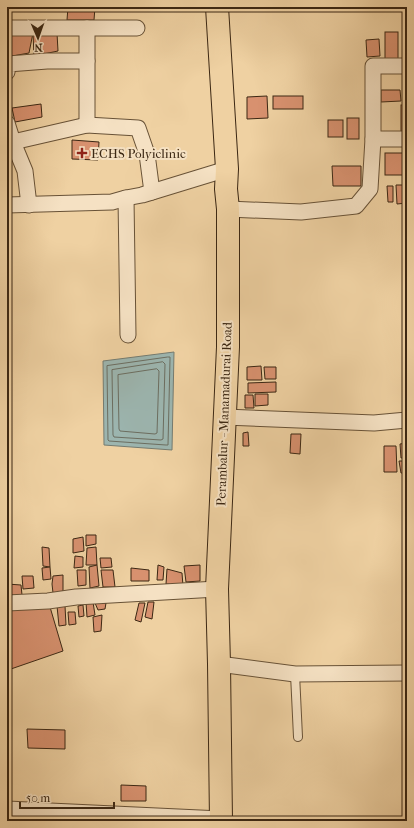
<svg xmlns="http://www.w3.org/2000/svg" width="414" height="828" font-family="'IM FELL French Canon',serif">
  <rect width="100%" height="100%" fill="#efd1a2"/>
  <filter id="stains"><feTurbulence type="fractalNoise" baseFrequency=".005" numOctaves="4"/><feColorMatrix values="0 0 0 0 .2 0 0 0 0 .09 0 0 0 0 .02 0 0 0 .5 -.17"/></filter>
  <radialGradient id="worn" r=".72"><stop offset=".6" stop-color="#630" stop-opacity="0"/><stop offset="1" stop-color="#630" stop-opacity=".3"/></radialGradient>
  <!-- water -->
  <polygon fill="#9cb5af" stroke="#757c71" points="174,352 172,450 104,445 103,361"/>
  <g fill="none" stroke-linecap="round" stroke-linejoin="round">
    <!-- shore -->
    <g stroke="#6c6e61" stroke-width="1">
      <polygon points="168,357 170,357 170,359 168,445 166,445 109,441 108,440 107,366"/>
      <polygon points="163,362 165,364 163,439 161,440 114,437 113,435 112,370"/>
      <polygon points="157,369 159,371 157,433 155,434 120,431 119,429 118,375"/>
    </g>
  </g>
  <!-- building -->
  <g fill="#d8916f" stroke="#3b2713">
    <polygon points="68,7 95,7 94,20 67,20"/>
    <rect x="385" y="32" width="13" height="27"/>
    <polygon points="33,33 57,33 58,51 34,56"/>
    <polygon points="33,33 29,53 7,57 9,34"/>
    <polygon points="379,39 380,56 367,57 366,40"/>
    <polygon points="405,76 407,77 407,97 404,97"/>
    <polygon points="381,90 400,90 401,101 381,102"/>
    <polygon points="267,96 268,118 247,119 247,97"/>
    <rect x="273" y="96" width="30" height="13"/>
    <polygon points="41,104 42,117 15,122 12,108"/>
    <rect x="401" y="105" width="6" height="28"/>
    <rect x="347" y="118" width="12" height="21"/>
    <rect x="328" y="120" width="15" height="17"/>
    <polygon points="72,140 99,142 98,160 72,159"/>
    <rect x="385" y="153" width="22" height="22"/>
    <polygon points="332,166 361,166 361,186 333,186"/>
    <polygon points="396,185 407,185 407,203 397,204"/>
    <polygon points="387,186 393,186 393,202 388,202"/>
    <polygon points="261,366 262,380 247,380 247,367"/>
    <polygon points="264,367 276,367 276,379 265,379"/>
    <polygon points="276,382 276,392 248,393 248,383"/>
    <polygon points="255,394 268,394 268,405 255,406"/>
    <polygon points="245,395 253,395 254,408 245,408"/>
    <polygon points="248,432 249,446 243,446 243,433"/>
    <polygon points="291,434 301,434 300,454 290,453"/>
    <polygon points="407,443 407,457 401,458 400,444"/>
    <polygon points="384,446 396,446 397,472 384,472"/>
    <polygon points="399,461 407,461 407,473 401,473"/>
    <polygon points="86,535 96,535 96,544 86,546"/>
    <polygon points="83,537 84,551 73,553 73,539"/>
    <polygon points="42,547 49,548 50,567 43,566"/>
    <polygon points="96,547 97,565 86,565 87,548"/>
    <polygon points="75,556 83,557 83,567 74,568"/>
    <polygon points="100,558 111,558 112,567 101,568"/>
    <polygon points="97,565 99,586 90,588 89,567"/>
    <polygon points="158,565 164,567 163,580 157,580"/>
    <polygon points="200,565 200,581 186,582 184,566"/>
    <polygon points="50,567 51,579 43,580 42,568"/>
    <polygon points="131,568 149,570 149,581 131,581"/>
    <polygon points="167,569 182,573 183,586 166,584"/>
    <polygon points="77,570 86,570 86,585 78,586"/>
    <polygon points="101,570 113,570 115,587 103,587"/>
    <polygon points="63,575 63,592 53,593 52,584 53,576"/>
    <polygon points="22,576 33,576 34,588 23,589"/>
    <polygon points="7,584 21,585 22,595 7,597"/>
    <polygon points="86,602 93,602 95,615 87,617"/>
    <polygon points="148,602 154,602 152,619 145,617"/>
    <polygon points="95,603 106,603 105,609 98,610"/>
    <polygon points="139,603 145,603 141,622 135,620"/>
    <polygon points="83,605 84,616 79,617 78,606"/>
    <polygon points="57,606 65,606 66,625 59,626"/>
    <polygon points="7,607 50,607 63,651 8,670 7,670"/>
    <polygon points="68,612 75,612 76,624 69,625"/>
    <polygon points="102,615 101,631 94,632 93,617"/>
    <polygon points="27,729 65,730 65,749 28,748"/>
    <polygon points="121,785 146,786 146,801 121,801"/>
  </g>
  <g fill="none" stroke-linecap="round" stroke-linejoin="round">
    <!-- lane casing -->
    <g stroke="#685237" stroke-width="10">
      <polyline id="lane" points="295,674 298,737"/>
    </g>
    <!-- street casing -->
    <g stroke="#685237" stroke-width="17">
      <g id="street">
        <polyline points="7,28 137,28"/>
        <polyline points="87,28 87,61"/>
        <polyline points="7,72 8,64 47,61 87,61 87,125 138,128 147,154 152,192"/>
        <polyline points="7,123 13,142 25,171 29,205"/>
        <polyline points="373,139 407,139"/>
        <polyline points="13,142 87,125"/>
        <polyline points="126,198 128,335"/>
        <polyline points="7,205 112,202 126,198 142,195 227,169"/>
        <polyline points="228,209 301,212 356,206 370,189 373,139 373,66 407,66"/>
        <polyline points="225,417 374,423 407,420"/>
        <polyline points="7,603 48,601 76,597 217,589"/>
        <polyline points="219,664 295,674 407,673"/>
        <polyline points="7,809 221,819"/>
      </g>
    </g>
    <!-- primary casing -->
    <g stroke="#3b2713" stroke-width="24">
      <polyline id="primary" points="217,7 227,169 226,189 228,209 228,347 217,589 219,664 221,821"/>
    </g>
    <!-- lane -->
    <use href="#lane" stroke="#f5e1c3" stroke-width="8"/>
    <!-- street -->
    <use href="#street" stroke="#f5e1c3" stroke-width="15"/>
    <!-- primary -->
    <use href="#primary" stroke="#efd1a2" stroke-width="22"/>
  </g>
  <!-- markers -->
  <path fill="#8f2418" stroke="#f5e1c3" stroke-width="1.5" d="M80 147h4v4h4v4h-4v4h-4v-4h-4v-4h4z"/>
  <g text-anchor="middle" dominant-baseline="central" stroke-width="4" stroke-linejoin="round" paint-order="stroke">
    <!-- poi labels -->
    <g font-size="13" fill="#3b2713" stroke="#f5e1c3" text-anchor="start">
      <text x="91" y="153">ECHS Polyiclinic</text>
    </g>
    <!-- street labels -->
    <g font-size="13" fill="#3b2713" stroke="#f5e1c3">
      <text transform="translate(224 414) rotate(-88)">Perambalur - Manamadurai Road</text>
    </g>
  </g>
  <!-- margin -->
  <rect width="414" height="828" fill="none" stroke="#efd1a2" stroke-width="24"/>
  <rect x="8" y="8" width="398" height="812" fill="none" stroke="#3b2713" stroke-width="2"/>
  <rect x="12" y="12" width="390" height="804" fill="none" stroke="#3b2713"/>
  <!-- north arrow -->
  <g transform="translate(38 38) rotate(178)" stroke="#f5e1c3" stroke-width="3" paint-order="stroke">
  <path d="M0-3L7 15L0 10L-7 15Z" fill="#3b2713"/>
  <text y="-6" font-size="11" font-weight="bold" text-anchor="middle" fill="#3b2713">N</text>
  </g>
  <!-- scale -->
  <path d="M20 802v6h94v-6" fill="none" stroke="#3b2713" stroke-width="2"/>
  <text x="26" y="802" font-size="12" fill="#3b2713" stroke="#f5e1c3" stroke-width="3" paint-order="stroke">50 m</text>
  <rect width="100%" height="100%" filter="url(#stains)"/>
  <rect width="100%" height="100%" fill="url(#worn)"/>
</svg>
